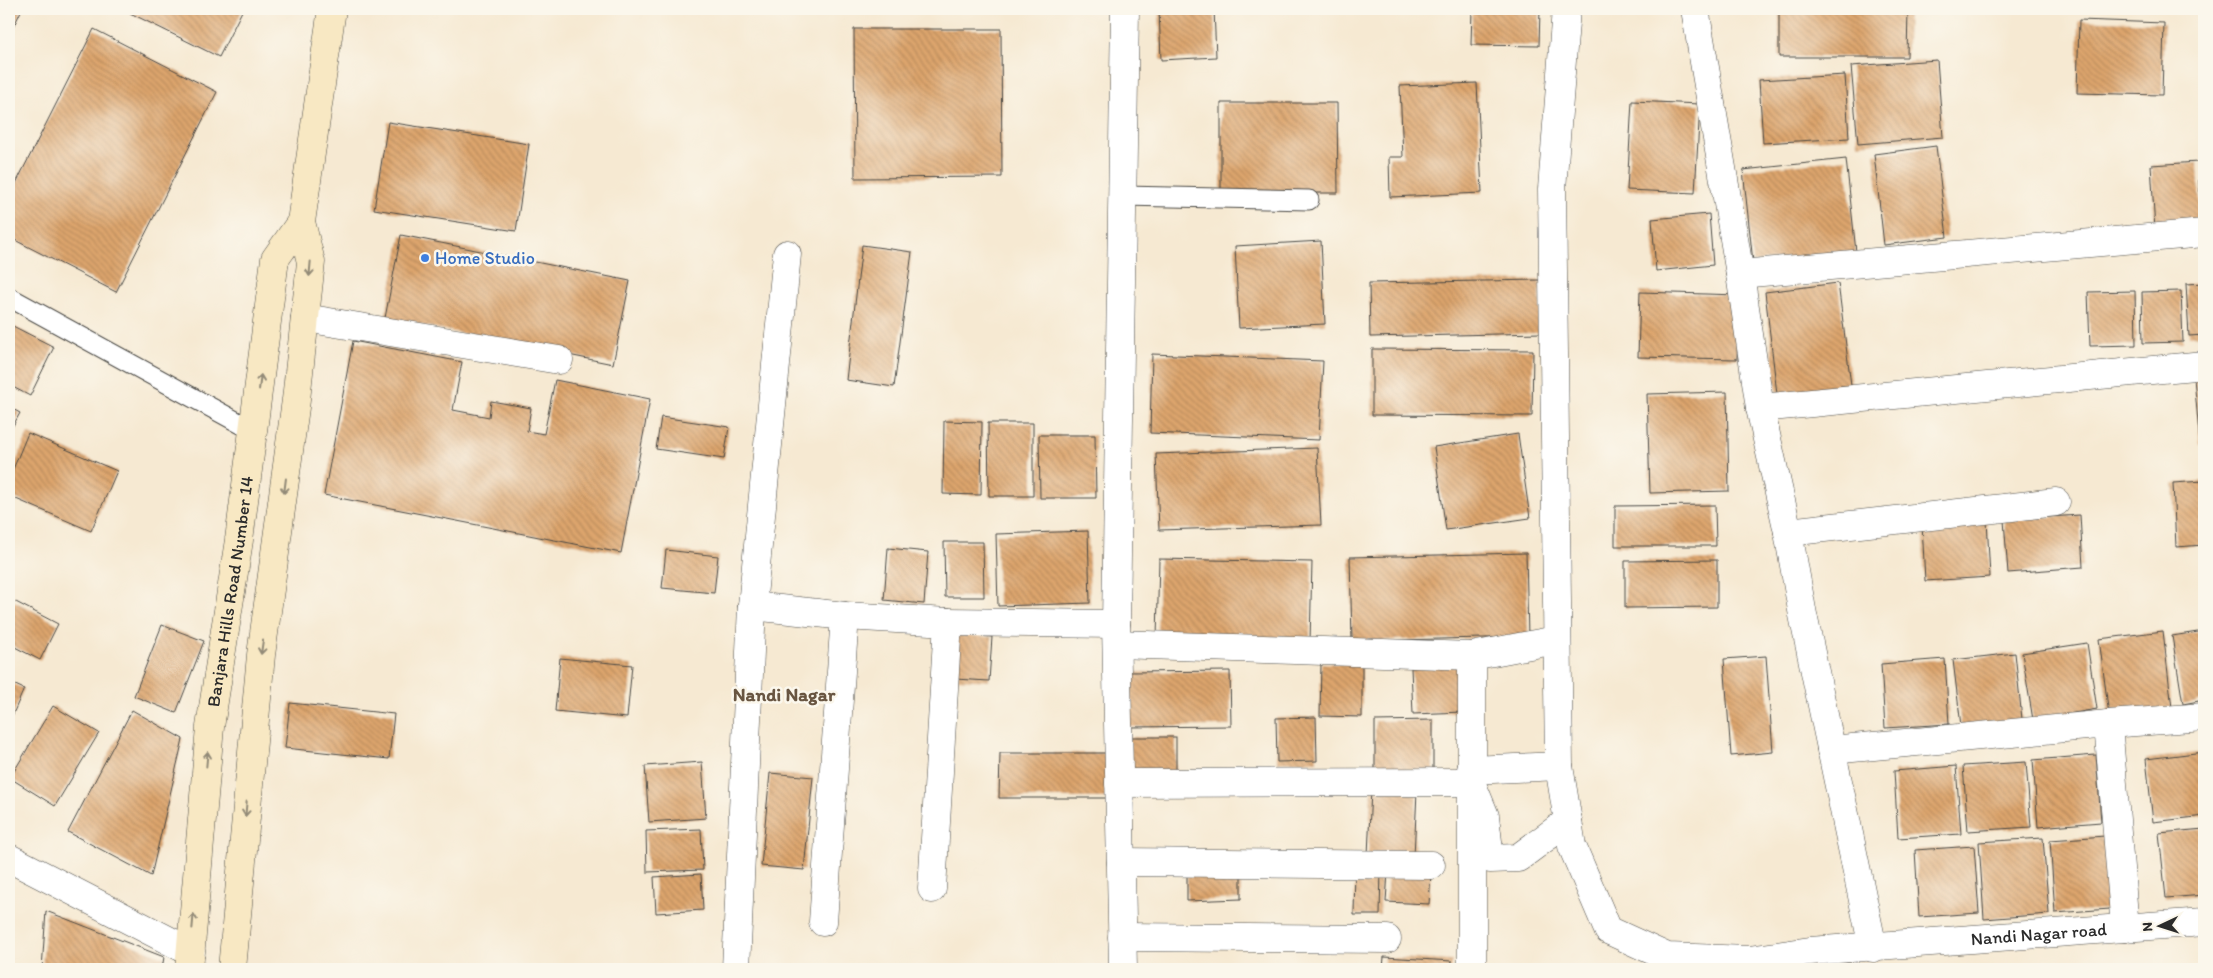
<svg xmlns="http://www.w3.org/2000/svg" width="2213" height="978" font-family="Itim,sans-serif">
  <defs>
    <pattern id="building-back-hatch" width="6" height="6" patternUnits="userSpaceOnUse" patternTransform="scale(1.25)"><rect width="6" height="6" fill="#dda56d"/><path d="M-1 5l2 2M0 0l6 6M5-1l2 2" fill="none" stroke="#b3875a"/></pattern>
  </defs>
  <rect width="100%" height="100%" fill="#fbf7ec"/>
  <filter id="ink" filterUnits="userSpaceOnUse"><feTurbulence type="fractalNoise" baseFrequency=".02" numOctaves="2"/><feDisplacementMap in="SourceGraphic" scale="10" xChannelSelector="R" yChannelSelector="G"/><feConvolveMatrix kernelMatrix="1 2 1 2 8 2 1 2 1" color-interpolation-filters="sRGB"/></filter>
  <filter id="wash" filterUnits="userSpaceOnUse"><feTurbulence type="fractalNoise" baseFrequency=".0096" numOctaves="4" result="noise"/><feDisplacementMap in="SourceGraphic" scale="20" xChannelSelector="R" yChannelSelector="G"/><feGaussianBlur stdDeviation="1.12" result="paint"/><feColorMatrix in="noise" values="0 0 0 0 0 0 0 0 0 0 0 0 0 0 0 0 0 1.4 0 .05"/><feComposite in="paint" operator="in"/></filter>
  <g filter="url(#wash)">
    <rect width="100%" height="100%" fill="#f6e9d2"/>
    <g id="blocks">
      <!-- building -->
      <g fill="url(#building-back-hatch)">
        <polygon points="9,9 22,9 9,36"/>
        <polygon points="122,9 243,9 219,57"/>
        <polygon points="1159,9 1214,9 1216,57 1161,60"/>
        <polygon points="1472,9 1540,9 1539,46 1471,45"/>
        <polygon points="1779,9 1908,9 1907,57 1779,57"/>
        <polygon points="2079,20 2164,23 2162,95 2077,93"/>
        <polygon points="94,29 217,92 116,292 9,237 9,197"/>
        <polygon points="854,29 1001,29 1002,177 855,178"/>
        <polygon points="1937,60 1943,137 1858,144 1851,66"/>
        <polygon points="1845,75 1849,138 1763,143 1759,80"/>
        <polygon points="1477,83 1482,193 1390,197 1389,157 1403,157 1400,86"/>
        <polygon points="1632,101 1700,104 1695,193 1627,190"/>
        <polygon points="1221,103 1337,103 1338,193 1221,193"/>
        <polygon points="388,122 529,144 516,231 374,209"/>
        <polygon points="1936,146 1947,237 1884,245 1874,154"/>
        <polygon points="1846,159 1856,252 1753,262 1743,170"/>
        <polygon points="2198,162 2201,226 2155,230 2151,165"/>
        <polygon points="1709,214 1713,265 1656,271 1652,219"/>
        <polygon points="401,235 630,281 613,364 385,318"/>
        <polygon points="1321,241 1325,324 1239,328 1235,246"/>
        <polygon points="862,245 912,252 894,387 846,380"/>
        <polygon points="1540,280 1541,333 1370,337 1369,283"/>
        <polygon points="1838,283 1851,385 1777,394 1765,292"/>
        <polygon points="2204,283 2204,335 2189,336 2186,284"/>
        <polygon points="2135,291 2136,345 2090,346 2088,292"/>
        <polygon points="2181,291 2183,342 2143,343 2142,292"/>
        <polygon points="1640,292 1739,295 1737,359 1638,357"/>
        <polygon points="9,324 54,347 30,396 9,385"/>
        <polygon points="353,341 462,362 453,410 489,417 491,401 531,408 527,431 544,434 555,380 650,399 621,553 324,495"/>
        <polygon points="1372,349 1533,350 1532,416 1372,415"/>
        <polygon points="1152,354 1323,361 1319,440 1150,433"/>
        <polygon points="2204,377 2204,444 2200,445 2194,378"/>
        <polygon points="1727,392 1729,491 1650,493 1647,394"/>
        <polygon points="9,407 20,413 9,433"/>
        <polygon points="661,417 729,427 724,459 656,449"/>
        <polygon points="944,421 982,422 981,495 943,494"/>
        <polygon points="988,423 1033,423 1033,496 989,496"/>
        <polygon points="28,433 117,471 91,531 9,496 9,479"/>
        <polygon points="1518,434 1530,518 1446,530 1434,447"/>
        <polygon points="1039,435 1095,435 1096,498 1040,498"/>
        <polygon points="1317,448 1321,525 1159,530 1156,454"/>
        <polygon points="2204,481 2204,545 2176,547 2173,483"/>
        <polygon points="1715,505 1716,546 1615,546 1615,506"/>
        <polygon points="2080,515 2083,567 2008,573 2004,520"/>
        <polygon points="1987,520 1990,577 1925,581 1922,524"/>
        <polygon points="1088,531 1090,603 998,606 996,534"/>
        <polygon points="944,542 983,542 984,597 945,597"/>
        <polygon points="888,548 928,552 924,604 884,600"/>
        <polygon points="666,550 718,556 714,593 662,588"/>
        <polygon points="1526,553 1528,637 1352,641 1350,557"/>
        <polygon points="1159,559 1312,562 1310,642 1157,638"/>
        <polygon points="1717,560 1717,607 1625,608 1625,561"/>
        <polygon points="14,601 58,624 40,660 9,644 9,612"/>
        <polygon points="162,625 204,641 176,713 134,696"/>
        <polygon points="2163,631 2172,708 2109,715 2099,639"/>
        <polygon points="2204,631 2204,700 2183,704 2172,636"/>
        <polygon points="957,635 992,637 989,681 955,679"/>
        <polygon points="2087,643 2097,709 2033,720 2022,653"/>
        <polygon points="2015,653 2022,719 1961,726 1953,660"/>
        <polygon points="1766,656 1773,752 1731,756 1724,659"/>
        <polygon points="560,658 632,665 627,718 555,711"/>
        <polygon points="1945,659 1949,724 1885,728 1881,664"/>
        <polygon points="1321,663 1362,664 1362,717 1320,716"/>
        <polygon points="1461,665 1463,712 1413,714 1411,668"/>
        <polygon points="1230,671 1231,726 1130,727 1129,672"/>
        <polygon points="9,682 24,689 9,723"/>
        <polygon points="290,703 394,714 389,759 285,748"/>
        <polygon points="53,706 99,733 55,806 10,778"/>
        <polygon points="132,710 183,739 151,876 68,832"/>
        <polygon points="1316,717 1317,761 1277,762 1276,718"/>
        <polygon points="1433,720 1433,769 1375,770 1375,721"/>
        <rect x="1128" y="737" width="48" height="43"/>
        <polygon points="2204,752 2204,816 2153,822 2146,759"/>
        <polygon points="1000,753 1113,753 1113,798 999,798"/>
        <polygon points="2096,755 2101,822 2038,827 2033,760"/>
        <polygon points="702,762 706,818 649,822 645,766"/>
        <polygon points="2026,762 2031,827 1968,831 1963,766"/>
        <polygon points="1956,766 1961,834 1898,838 1894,771"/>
        <polygon points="770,773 813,777 804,870 761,866"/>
        <polygon points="1371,789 1417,791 1414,857 1368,855"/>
        <polygon points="701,829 703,870 647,872 646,831"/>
        <polygon points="2204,829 2204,895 2166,898 2159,833"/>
        <polygon points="2105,836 2110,909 2055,913 2050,840"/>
        <polygon points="2043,838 2049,914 1984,919 1979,842"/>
        <polygon points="1974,846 1979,913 1919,917 1915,850"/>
        <polygon points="1241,867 1241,899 1187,901 1187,868"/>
        <polygon points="1355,868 1381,869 1380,915 1354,915"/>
        <polygon points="1388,871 1431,873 1429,904 1386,902"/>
        <polygon points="701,874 703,910 656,913 654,877"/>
        <polygon points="46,911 164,957 162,969 42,969"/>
        <polygon points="1384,957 1452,961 1452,969 1383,969"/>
      </g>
    </g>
  </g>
  <g filter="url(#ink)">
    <use href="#blocks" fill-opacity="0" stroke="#494844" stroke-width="1"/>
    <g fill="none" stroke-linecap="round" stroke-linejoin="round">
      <!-- lane casing -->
      <g stroke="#494844" stroke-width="21">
        <g id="lane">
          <polyline points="1123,196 1309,200"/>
          <polyline points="9,297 252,430"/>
        </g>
      </g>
      <!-- street casing -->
      <g stroke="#494844" stroke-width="29">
        <g id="street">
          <path id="s1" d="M1566,9L1552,189L1559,766L1572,846L1608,930L1667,957L1749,960L1810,951L2204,922"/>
          <polyline points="1695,9 1740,274 1760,408 1788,532 1802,610 1873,948"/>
          <polyline points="1740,274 2204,233"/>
          <polyline points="305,318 559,360"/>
          <polyline points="1760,408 2204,365"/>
          <polyline points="1788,532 2056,502"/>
          <polyline points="752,606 845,616 948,622 932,889"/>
          <polyline points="948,622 1116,624"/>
          <polyline points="1117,644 1472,656 1556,640"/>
          <polyline points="1472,656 1472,969"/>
          <polyline points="2108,724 2204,717"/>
          <polyline points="1831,750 2108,724 2125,928"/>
          <polyline points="1471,770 1559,766"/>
          <polyline points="1119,783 1471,782 1485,816 1490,859 1518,858 1568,821"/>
          <polyline points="9,858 191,952"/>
          <polyline points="1121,862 1431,865"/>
          <polyline points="823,922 845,616"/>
          <polyline points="1122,937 1387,939"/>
          <polyline points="736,969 752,606 787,254"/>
          <polyline points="1123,969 1116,624 1125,9"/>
        </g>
      </g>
      <!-- secondary casing -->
      <g stroke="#494844" stroke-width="29">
        <g id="secondary">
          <path id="s2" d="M189,969L210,727L239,540L275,259L301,222"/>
          <polyline points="232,969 261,655 296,400 311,262 301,222 332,9"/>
        </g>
      </g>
      <!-- lane -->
      <use href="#lane" stroke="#fff" stroke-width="19"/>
      <!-- street -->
      <use href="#street" stroke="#fff" stroke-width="28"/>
      <!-- secondary -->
      <use href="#secondary" stroke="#f8e8c3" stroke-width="28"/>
    </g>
    <!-- one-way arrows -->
    <defs><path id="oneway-shaft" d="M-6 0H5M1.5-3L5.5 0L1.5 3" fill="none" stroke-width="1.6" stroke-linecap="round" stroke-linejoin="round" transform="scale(1.25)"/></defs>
    <g stroke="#928a77">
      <use href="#oneway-shaft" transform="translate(310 269) rotate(95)"/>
      <use href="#oneway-shaft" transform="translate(260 382) rotate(-83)"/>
      <use href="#oneway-shaft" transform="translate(285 486) rotate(97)"/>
      <use href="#oneway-shaft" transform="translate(262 647) rotate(98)"/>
      <use href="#oneway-shaft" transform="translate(207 759) rotate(-85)"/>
      <use href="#oneway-shaft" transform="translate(246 809) rotate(95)"/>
      <use href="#oneway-shaft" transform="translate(193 921) rotate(-85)"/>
    </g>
  </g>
  <!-- markers -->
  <circle fill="#3f7fe0" stroke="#fbf7ec" stroke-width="2" cx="425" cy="258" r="5"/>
  <g text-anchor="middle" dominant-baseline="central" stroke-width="5" stroke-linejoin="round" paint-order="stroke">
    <!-- shop labels -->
    <g font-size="18" fill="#366cbe" stroke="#fbf7ec" text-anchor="start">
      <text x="435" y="258">Home Studio</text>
    </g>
    <!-- street labels -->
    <g font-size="18" fill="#2b2b2b" stroke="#fbf7ec">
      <text stroke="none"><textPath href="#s2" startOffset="380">Banjara Hills Road Number 14</textPath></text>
      <text stroke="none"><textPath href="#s1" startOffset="1368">Nandi Nagar road</textPath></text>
    </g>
    <!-- neighbourhood labels -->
    <g font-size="19" font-weight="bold" fill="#695642" stroke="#fbf7ec">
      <text x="784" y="694">Nandi Nagar</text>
    </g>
  </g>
  <!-- margin -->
  <rect width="2213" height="978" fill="none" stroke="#fbf7ec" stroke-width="30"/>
  <!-- north arrow -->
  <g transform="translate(2160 926) rotate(266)" stroke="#fbf7ec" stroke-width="4" paint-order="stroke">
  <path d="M0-4L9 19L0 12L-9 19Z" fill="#2b2b2b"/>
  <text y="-8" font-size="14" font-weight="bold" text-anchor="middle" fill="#2b2b2b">N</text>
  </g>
</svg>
